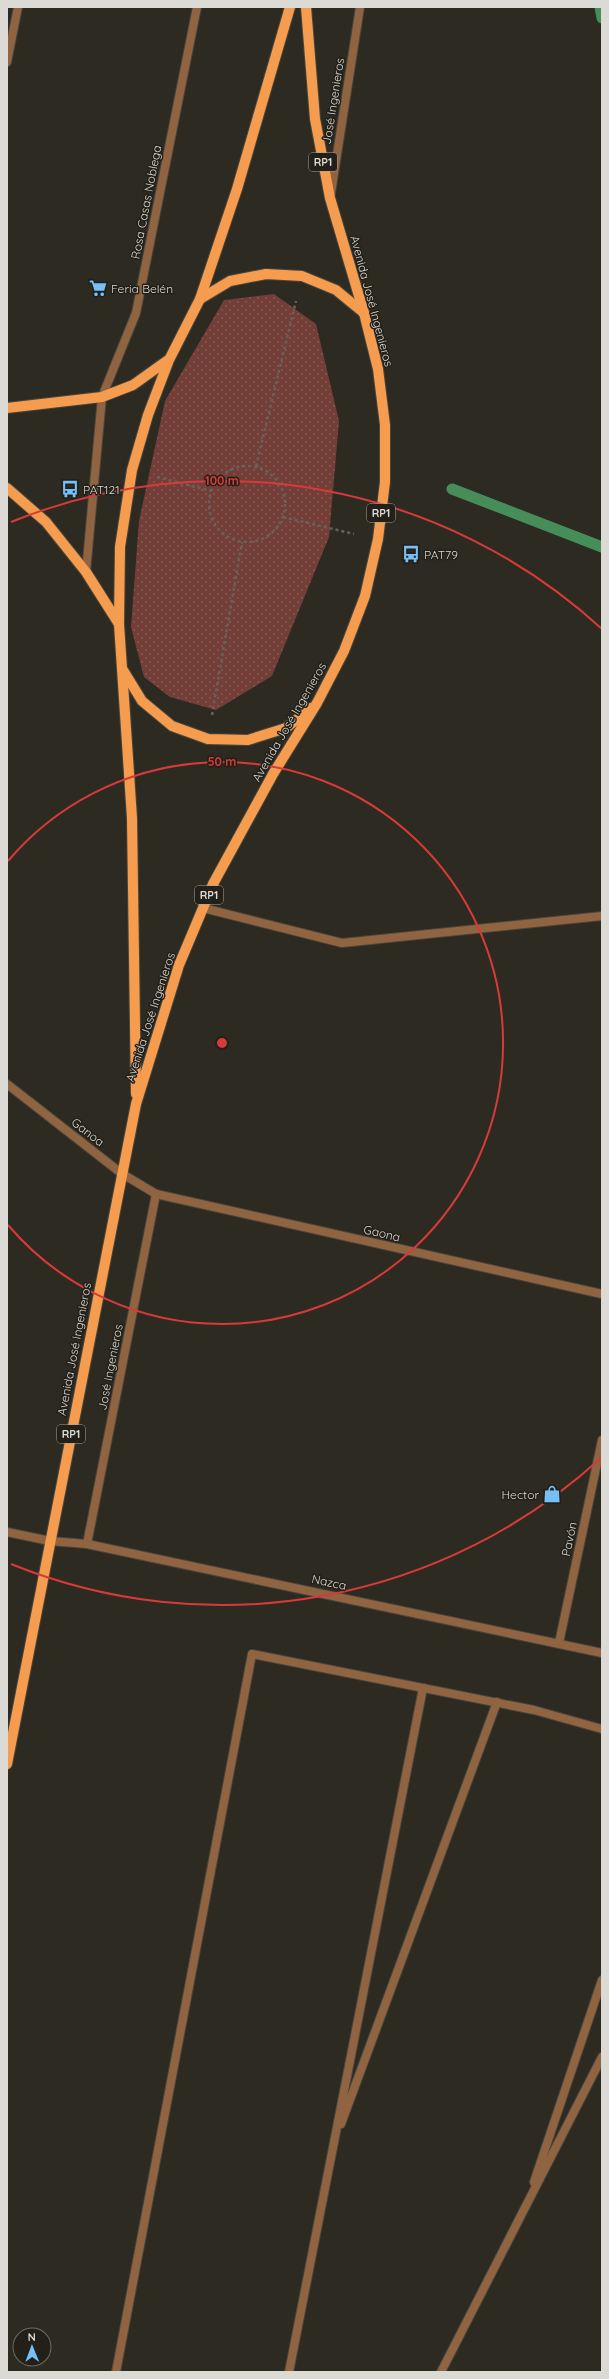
<svg xmlns="http://www.w3.org/2000/svg" width="609" height="2379" font-family="Quicksand,sans-serif">
  <defs>
    <pattern id="grass-dots" width="8" height="8" patternUnits="userSpaceOnUse"><rect width="8" height="8" fill="#723e37"/><path d="M2 2h.1M6 6h.1" fill="none" stroke="#865953" stroke-width="1.8" stroke-linecap="round"/></pattern>
  </defs>
  <rect width="100%" height="100%" fill="#2d2a22"/>
  <!-- grass -->
  <polygon fill="url(#grass-dots)" points="274,294 316,324 339,421 329,537 272,676 216,710 170,697 144,677 131,627 139,521 165,401 224,300"/>
  <g fill="none" stroke-linecap="round" stroke-linejoin="round">
    <!-- stream -->
    <g stroke="#478d5a" stroke-width="11">
      <polyline points="600,7 602,18"/>
      <polyline points="452,489 602,547"/>
    </g>
    <!-- minor casing -->
    <g stroke="#49463e" stroke-width="10">
      <g id="minor">
        <polyline points="7,62 18,7"/>
        <polyline points="331,193 360,7"/>
        <polyline points="86,572 102,397 136,313 197,7"/>
        <polyline points="203,908 342,943 602,916"/>
        <polyline points="7,1084 121,1173 156,1194 602,1294"/>
        <polyline points="7,1532 50,1541 87,1544 602,1653"/>
        <polyline points="87,1544 156,1194"/>
        <polyline points="559,1643 602,1440"/>
        <polyline points="341,2124 497,1702"/>
        <polyline points="534,2182 602,1980"/>
        <polyline points="116,2372 252,1654 534,1710 602,1729"/>
        <polyline points="289,2372 423,1688"/>
        <polyline points="441,2372 602,2057"/>
      </g>
    </g>
    <!-- primary casing -->
    <g stroke="#49463e" stroke-width="12">
      <g id="primary">
        <polyline points="200,299 230,281 266,274 302,276 336,290 364,313"/>
        <polyline points="7,408 102,397 133,385 168,360"/>
        <polyline points="7,488 46,522 86,572 119,624"/>
        <polyline points="123,670 142,701 172,726 208,739 248,740 286,728 311,708"/>
        <polyline points="136,1094 132,818 119,624 120,547 132,470 148,415 169,360 200,299 237,189 290,7"/>
        <polyline points="7,1764 136,1104 179,965 203,908 213,884 273,774 317,703 344,651 365,596 378,539 385,482 385,425 378,369 364,313 330,198 315,119 306,7"/>
      </g>
    </g>
    <!-- path -->
    <g stroke="#66635c" stroke-width="2.5" stroke-dasharray="3 3" stroke-linecap="butt">
      <polyline points="256,466 296,301"/>
      <circle cx="247" cy="504" r="38"/>
      <polyline points="157,477 211,491"/>
      <polyline points="283,517 354,534"/>
      <polyline points="212,715 242,542"/>
    </g>
    <!-- minor -->
    <use href="#minor" stroke="#906441" stroke-width="8"/>
    <!-- primary -->
    <use href="#primary" stroke="#f59c4e" stroke-width="10"/>
  </g>
  <!-- distance rings -->
  <g fill="none" stroke="#d73a39" stroke-width="2">
    <path d="M8 861A281 281 0 1 1 8 1225"/>
    <path d="M602 1457A562 562 0 0 1 11 1564M11 522A562 562 0 0 1 602 629"/>
  </g>
  <!-- icons -->
  <defs>
    <g id="supermarket-bare" transform="scale(1.38)"><path d="M-6-5.5h2.5l.6 2H6L4.5 2H-2.5L-4.4-4H-6ZM-1.5 3.2a1.3 1.3 0 1 0 .1 0ZM3 3.2a1.3 1.3 0 1 0 .1 0Z" fill="#76c0f7" stroke="#232019" stroke-width="2.5" paint-order="stroke"/></g>
    <g id="bus-bare" transform="scale(1.38)"><path d="M-5-6H5V4H4V6H2V4H-2V6H-4V4H-5ZM-3.5-4V0h7V-4ZM-3.5 1.2v1.5H-2V1.2ZM2 1.2v1.5H3.5V1.2Z" fill="#76c0f7" stroke="#232019" stroke-width="2.5" paint-order="stroke"/></g>
    <g id="shop-bare" transform="scale(1.38)"><path d="M-5-2.5h2.3a2.7 3.5 0 0 1 5.4 0H5L5.5 6h-11ZM-1.5-2.5h3a1.5 2.3 0 0 0-3 0Z" fill="#76c0f7" stroke="#232019" stroke-width="2.5" paint-order="stroke"/></g>
  </defs>
  <g fill-rule="evenodd">
    <use href="#supermarket-bare" x="98" y="288"/>
    <use href="#bus-bare" x="70" y="489"/>
    <use href="#bus-bare" x="411" y="554"/>
    <use href="#shop-bare" x="552" y="1494"/>
  </g>
  <g text-anchor="middle" dominant-baseline="central" stroke-width="3" stroke-linejoin="round" paint-order="stroke">
    <!-- shield labels -->
    <g fill="#232019" stroke="#a4a29c" stroke-width="1">
      <rect x="309" y="153" width="28" height="18" rx="3"/>
      <rect x="367" y="504" width="28" height="18" rx="3"/>
      <rect x="195" y="886" width="28" height="18" rx="3"/>
      <rect x="57" y="1425" width="28" height="18" rx="3"/>
    </g>
    <g font-size="11" font-weight="bold" fill="#dcdad4">
      <text x="323" y="162">RP1</text>
      <text x="381" y="513">RP1</text>
      <text x="209" y="895">RP1</text>
      <text x="71" y="1434">RP1</text>
    </g>
    <!-- street labels -->
    <g font-size="12" fill="#dcdad4" stroke="#232019">
      <text transform="translate(333 101) rotate(-81)">José Ingenieros</text>
      <text transform="translate(146 202) rotate(-79)">Rosa Casas Noblega</text>
      <text transform="translate(372 301) rotate(75)">Avenida José Ingenieros</text>
      <text transform="translate(289 722) rotate(-60)">Avenida José Ingenieros</text>
      <text transform="translate(150 1017) rotate(-72)">Avenida José Ingenieros</text>
      <text transform="translate(88 1132) rotate(38)">Ganoa</text>
      <text transform="translate(382 1233) rotate(13)">Gaona</text>
      <text transform="translate(74 1349) rotate(-79)">Avenida José Ingenieros</text>
      <text transform="translate(110 1367) rotate(-79)">José Ingenieros</text>
      <text transform="translate(569 1539) rotate(-78)">Pavón</text>
      <text transform="translate(329 1582) rotate(12)">Nazca</text>
    </g>
    <!-- poi labels -->
    <g font-size="12" fill="#dcdad4" stroke="#232019" text-anchor="start">
      <text x="111" y="288">Feria Belén</text>
      <text x="83" y="489">PAT121</text>
      <text x="424" y="554">PAT79</text>
      <text x="539" y="1494" text-anchor="end">Hector</text>
    </g>
  </g>
  <circle cx="222" cy="1043" r="6" fill="#d73a39" stroke="#232019" stroke-width="2"/>
  <g font-size="12" text-anchor="middle" font-weight="bold" fill="#d73a39" stroke="#232019" stroke-width="3" stroke-linejoin="round" paint-order="stroke">
    <text x="222" y="485">100 m</text>
    <text x="222" y="766">50 m</text>
  </g>
  <!-- border -->
  <rect width="609" height="2379" fill="none" stroke="#dcdad4" stroke-width="16"/>
  <!-- north arrow -->
  <g transform="translate(32 2347) rotate(359)"><circle r="19" fill="#232019" stroke="#6d6a64"/>
  <path d="M0-3L7 15L0 10L-7 15Z" fill="#76c0f7"/>
  <text y="-6" font-size="11" font-weight="bold" text-anchor="middle" fill="#dcdad4">N</text>
  </g>
</svg>
